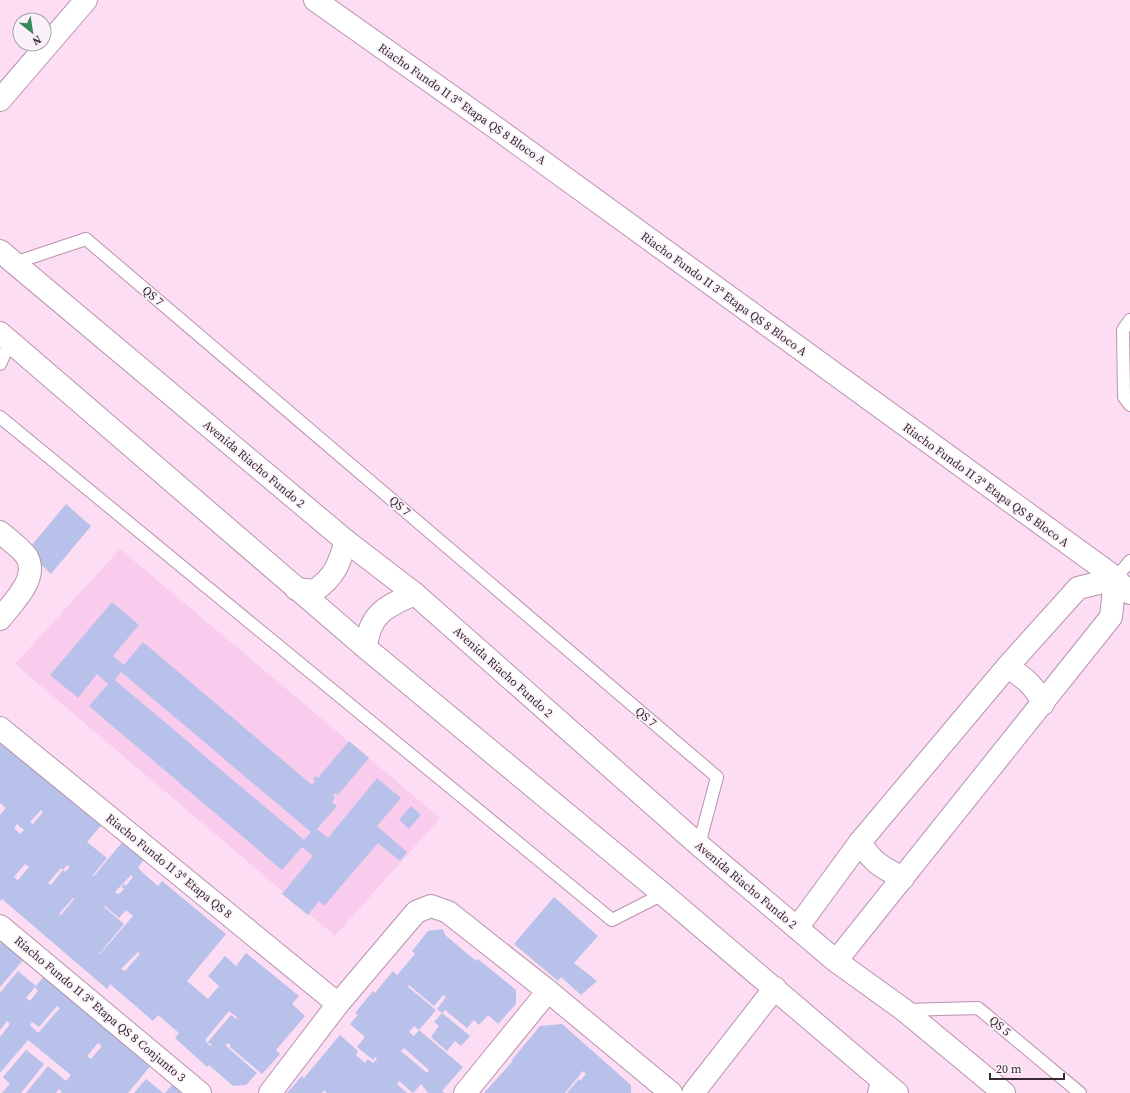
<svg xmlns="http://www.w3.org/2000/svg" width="1130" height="1093" font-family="'Source Serif 4',serif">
  <rect width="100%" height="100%" fill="#fcddf4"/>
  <!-- built -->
  <polygon fill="#f9ccee" points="120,549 440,818 335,936 15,664"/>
  <!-- building -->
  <g fill="#b8c1e9" fill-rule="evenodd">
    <polygon points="66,504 91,526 51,574 27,551"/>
    <path d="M112,602L139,625L113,656L124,665L143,642L312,785L315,781L313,779L315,776L318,778L349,741L369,758L338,795L335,793L333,796L335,798L332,802L337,806L317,829L328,838L377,778L401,798L377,826L407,852L400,861L378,843L324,906L319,901L308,915L282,894L313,856L302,847L282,870L89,706L108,684L97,674L78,698L50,675ZM121,672L311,832L304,840L115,680Z"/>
    <path d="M0,736L103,823L87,842L107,858L93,875L94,876L124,840L146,858L138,867L141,871L158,886L162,881L226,934L187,981L208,999L219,986L208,976L225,956L236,966L246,953L299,996L292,1004L305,1016L276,1050L280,1054L262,1074L230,1047L231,1046L229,1043L225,1045L257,1073L246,1085L233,1086L209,1065L207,1067L175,1038L179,1033L158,1015L153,1021L110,984L107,989L2,899L0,901V815L6,808L0,803ZM41,810L43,812L33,824L30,822ZM17,824L24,830L20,834L14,828ZM25,864L29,867L18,880L14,877ZM67,865L70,867L65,872L63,870L51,885L48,883L61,868L63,870ZM131,875L133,877L126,886L124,884L121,887L124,889L119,894L116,893L115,892ZM73,898L74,899L61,915L59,914ZM105,906L119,918L126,910L133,916L100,954H99L124,924L104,907ZM138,952L140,954L125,971L121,969ZM229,1011L238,1018L236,1019L231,1015L208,1042L212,1045L210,1046L205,1040Z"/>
    <polygon points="411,806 421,815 409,829 399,820"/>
    <polygon points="554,897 598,936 574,963 597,981 581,995 561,977 558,981 514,944"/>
    <path d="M443,929L445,935L476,961L478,959L516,990V1004L498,1024L488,1015L479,1025L474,1020L467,1028L445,1010L442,1013L437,1009L446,997L443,995L434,1006L409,985L408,987L436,1010L419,1030L414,1026L409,1032L414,1036L419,1030L463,1067L442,1091L445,1093H428L421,1084L413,1093L399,1081L397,1084L407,1093H327L324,1090L322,1093H287L302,1076L304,1078L340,1035L358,1051L356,1055L365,1063L368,1059L373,1063L377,1059L375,1057L373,1060L357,1047L365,1037L350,1024L358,1015L355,1013L373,991L375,993L393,971L397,975L415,954L412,951L428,931ZM404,1048L429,1070L427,1073L401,1051Z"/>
    <polygon points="3,941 24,959 0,987 0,944"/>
    <path d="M18,971L36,986L45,975L152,1064L128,1093H60L62,1092L59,1089L56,1093H26L48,1066L66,1081L71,1075L28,1040L0,1073V1037L10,1024L7,1021L0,1030V993ZM35,987L38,991L30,1001L26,998ZM57,1006L60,1008L38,1033L30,1025L32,1022L39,1027ZM98,1043L102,1046L91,1059L87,1056Z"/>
    <polygon points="442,1013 470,1036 461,1046 455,1041 447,1051 431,1037 439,1026 434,1022"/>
    <polygon points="562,1024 631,1085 631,1093 567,1093 579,1079 580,1081 586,1074 583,1071 565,1093 484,1093 512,1062 511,1061 540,1026"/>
    <polygon points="26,1050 44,1064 21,1093 2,1093 10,1084 3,1077"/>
    <polygon points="146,1079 163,1093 134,1093"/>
    <polygon points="172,1085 181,1093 165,1093"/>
  </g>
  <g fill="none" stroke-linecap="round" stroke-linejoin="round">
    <!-- lane casing -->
    <g stroke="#b893ae" stroke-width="14">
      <g id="lane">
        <polyline points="14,263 86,239 717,777 699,845"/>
        <polyline points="1130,320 1123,330 1124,397 1130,405"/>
        <polyline points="0,364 10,342"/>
        <polyline points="0,417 612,920 663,894"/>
        <polyline points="1115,579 1130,561"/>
        <polyline points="904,1010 978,1008 1080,1093"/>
        <polyline points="874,1093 878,1077"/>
      </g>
    </g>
    <!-- street casing -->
    <g stroke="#b893ae" stroke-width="24">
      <g id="street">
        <polyline points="315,0 499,130 1109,573 1130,593"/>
        <polyline points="0,100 86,0"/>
        <path d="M0,532C7,538 23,550 27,557C39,579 12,603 0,619"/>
        <path d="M1007,667C1024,677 1035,686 1043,704"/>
        <polyline points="0,728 338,1004"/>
        <path d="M860,842C873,863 881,867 903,878"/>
        <polyline points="0,926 200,1093"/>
        <polyline points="797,928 860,842 1007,667 1078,588 1115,579 1111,617 836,961"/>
        <polyline points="270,1093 338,1004 416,912 431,906 448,912 548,991"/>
        <polyline points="465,1093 548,991 671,1093"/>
        <polyline points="693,1093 775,988"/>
      </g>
    </g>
    <!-- secondary casing -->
    <g stroke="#b893ae" stroke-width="24">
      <g id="secondary">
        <polyline points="0,251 346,541 415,594 699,845 797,928 836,961 904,1010 1004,1093"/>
        <polyline points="0,333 366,648 663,894 897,1093"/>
        <path d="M296,589L314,591C335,577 339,564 346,541"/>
        <path d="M366,648C369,614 386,606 415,594"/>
      </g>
    </g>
    <!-- lane -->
    <use href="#lane" stroke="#fff" stroke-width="12"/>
    <!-- street -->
    <use href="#street" stroke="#fff" stroke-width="22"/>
    <!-- secondary -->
    <use href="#secondary" stroke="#fff" stroke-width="22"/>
  </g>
  <g text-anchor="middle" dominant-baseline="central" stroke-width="3.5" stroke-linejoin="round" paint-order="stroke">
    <!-- street labels -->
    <g font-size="12" fill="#372833" stroke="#faf2f8">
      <text transform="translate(462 104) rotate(35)">Riacho Fundo II 3ª Etapa QS 8 Bloco A</text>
      <text transform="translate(724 294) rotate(36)">Riacho Fundo II 3ª Etapa QS 8 Bloco A</text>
      <text transform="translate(153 296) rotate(40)">QS 7</text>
      <text transform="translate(254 464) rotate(40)">Avenida Riacho Fundo 2</text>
      <text transform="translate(986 485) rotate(36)">Riacho Fundo II 3ª Etapa QS 8 Bloco A</text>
      <text transform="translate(400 506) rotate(40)">QS 7</text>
      <text transform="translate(503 672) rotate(42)">Avenida Riacho Fundo 2</text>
      <text transform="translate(646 717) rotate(40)">QS 7</text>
      <text transform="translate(169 866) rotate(39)">Riacho Fundo II 3ª Etapa QS 8</text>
      <text transform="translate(746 885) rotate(40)">Avenida Riacho Fundo 2</text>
      <text transform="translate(100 1009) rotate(40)">Riacho Fundo II 3ª Etapa QS 8 Conjunto 3</text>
      <text transform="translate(1000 1026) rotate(40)">QS 5</text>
    </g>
  </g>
  <!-- north arrow -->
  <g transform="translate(32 32) rotate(150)"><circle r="19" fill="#faf2f8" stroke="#aca1a9"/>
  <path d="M0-3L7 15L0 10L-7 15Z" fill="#38895b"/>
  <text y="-6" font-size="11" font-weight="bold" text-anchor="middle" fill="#372833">N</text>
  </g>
  <!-- scale -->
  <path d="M990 1073v6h74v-6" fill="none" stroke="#372833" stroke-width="2"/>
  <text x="996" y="1073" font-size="12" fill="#372833" stroke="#faf2f8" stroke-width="3" paint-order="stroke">20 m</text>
</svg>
